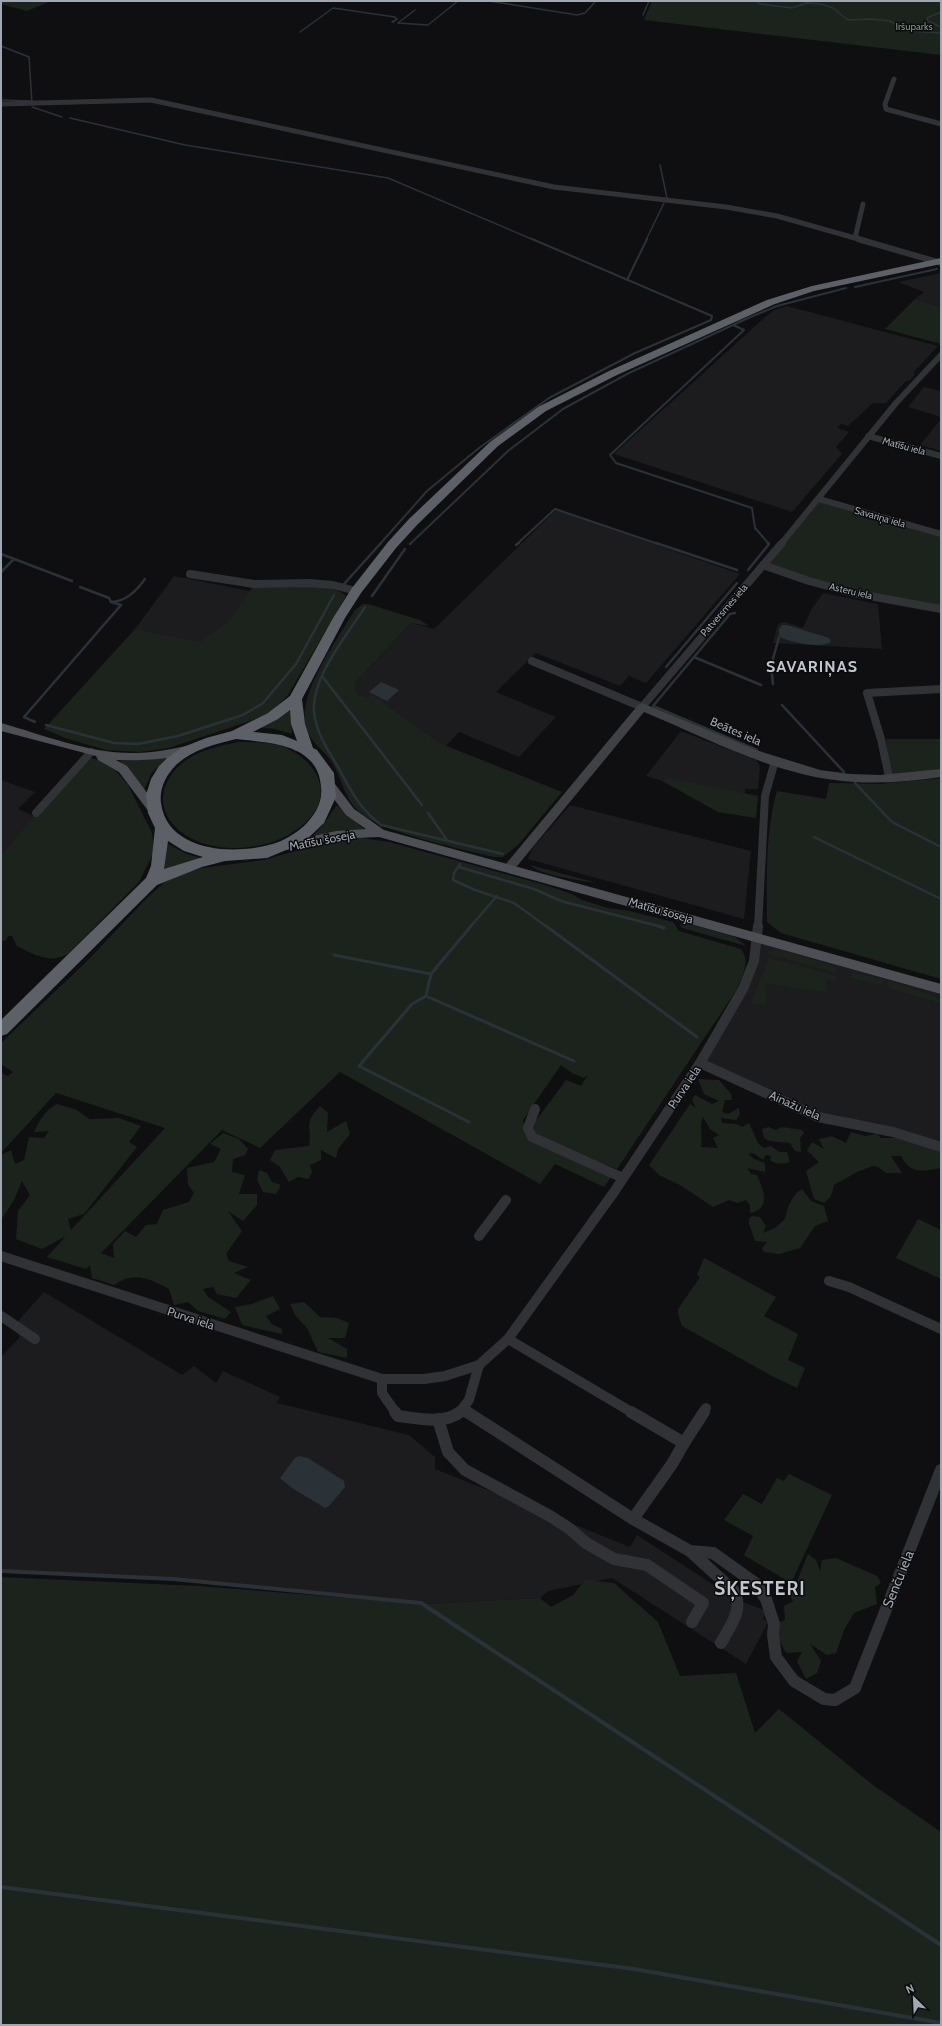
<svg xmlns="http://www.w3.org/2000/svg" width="942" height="2026" font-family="Cabin,sans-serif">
  <rect width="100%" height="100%" fill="#0f0f11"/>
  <!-- built -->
  <g fill="#1c1c1e">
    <polygon points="941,273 941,307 915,299 924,292 898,282"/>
    <polygon points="787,306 938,346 913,373 915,375 909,381 906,381 886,403 873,403 848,426 841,424 837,428 849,432 836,447 842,454 792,512 614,454 763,319 774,310"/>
    <polygon points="924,387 941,391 941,417 908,407"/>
    <polygon points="941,419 941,451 920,445"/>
    <polygon points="556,510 740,574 646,683 629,676 620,686 536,653 496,692 556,717 519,757 459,732 441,751 358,695 355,683 411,623 434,629"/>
    <polygon points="174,576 265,594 229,648 135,629"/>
    <polygon points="823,593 878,604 882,649 773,643 777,627 780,623 785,622 803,628 811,610"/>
    <polygon points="681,731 756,760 760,766 758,789 745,789 745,794 752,807 646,776"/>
    <polygon points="1,780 35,792 18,809 36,817 1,855"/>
    <polygon points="570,805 751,851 744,919 528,859 532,849"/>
    <polygon points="758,937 941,989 941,1147 818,1117 700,1063 743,989"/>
    <polygon points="44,1292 182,1375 194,1366 216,1383 223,1371 280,1397 277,1403 409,1435 435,1457 435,1469 630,1547 637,1535 735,1599 767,1611 763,1619 768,1622 746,1664 612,1578 548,1591 540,1598 428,1604 173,1579 1,1571 1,1355 3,1355 19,1338 18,1321"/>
  </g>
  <!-- green -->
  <g fill="#1c231d" fill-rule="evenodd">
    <polygon points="1,1 51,1 27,11 1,4"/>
    <polygon points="652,1 941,1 941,55 644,20"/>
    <polygon points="915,299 941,307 941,344 885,329"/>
    <polygon points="819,499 941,534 941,609 885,598 763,565"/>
    <path d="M304,586C317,587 337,586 346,596L288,695L272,711L253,720L169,748L140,752L106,750L68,739L44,729L135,629L201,642L229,621L253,587Z"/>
    <path d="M363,604H368L420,620L429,626L411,623L355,683L358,695L367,698L372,695L439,743L562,792L518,845L503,857H493C460,848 382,833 359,812C345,799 342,780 333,764C326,752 310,742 306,728C296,695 338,638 355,610Z"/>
    <polygon points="290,710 292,734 275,729 258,727 274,721"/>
    <polygon points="886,739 941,739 941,770 890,775"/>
    <path d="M239,742C253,742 267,742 281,746C308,755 332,783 315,811C295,842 248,853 214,846C173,839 144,802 178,767C194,751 218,746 239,742Z"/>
    <path d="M89,758L99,760L115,770L128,785L152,833L154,852L139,882L68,954C49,964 35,955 17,946L12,936H8L6,940L1,942V855L85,760Z"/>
    <polygon points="166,758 151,774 144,790 120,761"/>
    <polygon points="667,778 758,796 756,818 718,812 662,781"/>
    <path d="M941,778V979L781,933L767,922C767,878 765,833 777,791L826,799L829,783L880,784Z"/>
    <polygon points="337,805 364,829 334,832 312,837 323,825"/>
    <path d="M361,838L389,842L545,885L572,894L582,900L608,908L630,911L673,922L679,931L741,949C751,962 742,976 737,989L617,1169L540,1138L534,1131L535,1122L566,1080L581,1086L588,1075L584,1078L572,1073L561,1065L523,1120C525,1133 529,1138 540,1146L612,1176L604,1187L555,1164L540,1184L340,1072L260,1148L222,1130L101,1253L114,1258L113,1244L125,1231L136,1237L146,1225L157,1224L163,1210L189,1202L194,1193L188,1185L187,1168L214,1162L221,1149L210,1144L223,1133L239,1139L248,1149L245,1155L233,1159L232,1172L245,1175L239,1194H257V1205L243,1221L228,1211L242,1231L226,1254L229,1261L248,1267L234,1273L251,1280L236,1298L217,1294L213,1287L203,1289L208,1297L231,1312L225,1319L198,1311L188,1302L174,1305L169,1289C150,1278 133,1271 114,1285L92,1278L90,1265L86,1269L47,1257L66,1236L42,1249L16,1239L18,1211L30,1195L22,1181L14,1200L1,1220V1155L11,1150L15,1164L24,1160L29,1137L44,1138L49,1131L34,1132C40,1120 45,1110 57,1104L77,1110L89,1119L119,1118L141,1126L129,1142L137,1147L84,1214L68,1219L71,1230L165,1128L56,1093L1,1153V1073L8,1076L13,1072L1,1064V1043L87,961L147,898L165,882L185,872L202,868L263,860L325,843Z"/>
    <polygon points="166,843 187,854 201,858 174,866 161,873"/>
    <path d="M530,865L597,883C582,881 539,875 530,865Z"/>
    <polygon points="682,922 735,937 746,946 682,928 680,925"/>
    <polygon points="777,949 829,964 836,969 837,973 765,953"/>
    <polygon points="769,958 837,976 836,978 834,981 826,980 826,992 767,984 765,1005 751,1003"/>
    <polygon points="855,973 884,980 880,985 849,977"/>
    <polygon points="889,981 941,999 941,1003 891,989 887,985"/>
    <path d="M698,1079L719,1080L731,1094L732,1100H725L722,1112L728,1114L739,1108L740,1114L736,1120L721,1118L722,1123L736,1124L742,1127L749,1123L758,1143L764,1148L771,1146L779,1152H787L790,1162C782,1164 777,1165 770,1160L771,1156L766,1155L763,1160L753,1153L748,1154L754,1159L765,1163V1172L747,1168L751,1174L757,1175C763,1189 772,1209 750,1213V1205L746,1200L737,1203L729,1200L713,1207L680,1185L659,1175L649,1165L690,1104L696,1108L692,1100L695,1095L712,1104L719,1101L704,1094ZM703,1117L710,1129L719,1135L713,1138L718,1148L701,1147C703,1138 699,1124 703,1117Z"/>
    <path d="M320,1106L328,1113L327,1132L346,1121L350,1134L338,1149L336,1158L321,1150V1160L310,1165L312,1172L309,1179L298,1177L289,1182L280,1167L270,1160L275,1150L309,1146C313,1124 302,1126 320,1106Z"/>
    <polygon points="769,1127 775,1130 782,1127 802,1130 804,1133 800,1138 801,1152 795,1151 790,1143 770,1141 764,1138 762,1129"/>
    <path d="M851,1132L865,1136L877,1134L881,1138H899L941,1149V1168C923,1171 911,1175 901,1156H891L902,1173H886L878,1167L873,1166L857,1172L834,1185L831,1196L824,1203L814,1199L806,1171L819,1162L807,1150L812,1142L824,1149L819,1139L832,1136L846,1143Z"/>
    <polygon points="259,1170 267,1173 272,1182 281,1185 276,1194 263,1192 257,1180"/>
    <path d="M802,1189L811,1201L824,1206L828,1221L815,1226L800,1248L779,1254L764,1252L762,1248L767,1242L755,1241L749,1224V1219L752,1216L760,1217L766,1226L763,1233L775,1228L785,1219C787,1208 793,1193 802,1189Z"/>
    <polygon points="918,1219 941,1230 941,1279 896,1258"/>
    <polygon points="704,1258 776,1297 764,1316 798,1334 788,1360 805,1368 797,1388 772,1376 682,1326 678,1314 678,1309 700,1277 697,1275"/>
    <polygon points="273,1296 280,1309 266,1316 272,1324 282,1329 282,1334 242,1325 235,1307 252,1304"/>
    <polygon points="304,1302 320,1317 337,1318 349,1323 345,1338 328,1338 347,1349 347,1358 318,1352 307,1328 295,1315 290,1304"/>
    <polygon points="789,1474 832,1495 791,1583 744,1555 753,1536 724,1520 743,1494 762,1504 777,1478 784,1481"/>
    <polygon points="808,1554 816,1560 820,1571 822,1560 836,1558 877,1576 881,1583 875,1587 877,1604 854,1613 844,1630 836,1653 827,1655 810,1644 821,1661 817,1673 806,1679 797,1661 802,1652 786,1653 779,1640 778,1623 785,1620 784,1606 793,1601 785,1588 796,1584"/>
    <polygon points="1,1577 198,1586 428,1604 540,1598 551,1607 573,1595 585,1580 614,1583 658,1622 680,1676 736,1673 755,1733 779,1709 873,1785 941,1832 941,2025 1,2025"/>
  </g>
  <!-- water -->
  <g fill="#2a3238">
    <path d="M782,625H787L829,638L831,642C820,649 791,642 779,637V629Z"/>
    <polygon points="381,682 399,690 387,701 369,692"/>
    <polygon points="299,1456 308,1458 344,1481 345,1487 329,1506 325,1508 292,1488 280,1478 295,1458"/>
  </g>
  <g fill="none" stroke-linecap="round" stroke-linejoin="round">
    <!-- stream-far4 -->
    <g stroke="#2a3238" stroke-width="1.5">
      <polyline points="489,1 577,15 585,13 596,1"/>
      <polyline points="757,1 760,4 792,8 806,3 821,4 833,8 848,20 871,19 890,21 908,31 941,33"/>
      <polyline points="415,10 398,23 428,25 458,1"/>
      <polyline points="941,12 927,18 928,21 941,27"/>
      <polyline points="643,15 649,1"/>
      <polyline points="300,32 333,8 395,17 397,19 392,22 394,22"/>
      <polyline points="1,46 29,57 32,103"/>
      <polyline points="1,100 32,101"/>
      <polyline points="32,107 62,117"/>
      <polyline points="70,118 185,145 388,178 534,240"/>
      <polyline points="660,165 667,198"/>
      <polyline points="646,240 664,203"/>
    </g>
    <!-- stream-far3 -->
    <g stroke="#2a3238" stroke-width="2">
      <polyline points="627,280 647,239"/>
      <polyline points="855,287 937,269"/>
      <polyline points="733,325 744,330 610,455 616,463 752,508 755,528 769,544"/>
      <polyline points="380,544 427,491 479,448 549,398 635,353 711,320 712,316 532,239"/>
      <polyline points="410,544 508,451 563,409 629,373 746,319 777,306 846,288"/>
      <polyline points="517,544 555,509 658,544"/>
    </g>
    <!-- stream-far2 -->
    <g stroke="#2a3238" stroke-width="2.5">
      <polyline points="656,543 737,570"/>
      <polyline points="410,544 411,543"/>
      <polyline points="516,545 519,543"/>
      <polyline points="1,554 72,581"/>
      <polyline points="748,570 769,544 768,543"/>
      <polyline points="1,572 14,559"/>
      <polyline points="344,584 381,543"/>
      <path d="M80,587L109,598L111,602C127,601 136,591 145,579"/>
      <polyline points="372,596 405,549"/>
      <path d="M365,607C347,635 311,678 314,712C316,733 328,750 338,767C351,791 359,808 381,825L503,854"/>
      <polyline points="735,613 730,614 653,706 757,750"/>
      <polyline points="694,657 761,685"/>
      <polyline points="666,667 737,583"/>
      <polyline points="322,676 422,805"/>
      <polyline points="773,684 771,666 779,637"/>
      <polyline points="782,705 844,772"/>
      <polyline points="35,722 24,717 121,605 111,602"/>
      <polyline points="46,725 114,743 138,744 178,736 243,715 263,703 296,664 334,595"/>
      <polyline points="855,783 892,822 941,847"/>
      <polyline points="428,813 447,840"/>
      <polyline points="814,837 941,899"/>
      <polyline points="460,864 454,873 453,880 475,890 514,903 547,927"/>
      <polyline points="459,867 534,889 561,901 662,927"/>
      <polyline points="470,927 497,896"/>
    </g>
    <!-- stream-far1 -->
    <g stroke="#2a3238" stroke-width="3">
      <polyline points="546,926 697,1037"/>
      <polyline points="658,926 664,928"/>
      <polyline points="334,955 431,974"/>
      <polyline points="426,996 574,1061"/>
      <polyline points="469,1122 359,1066 412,1004 426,996 431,974 471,926"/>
    </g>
    <!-- stream -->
    <g stroke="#2a3238" stroke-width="4">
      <polyline points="1,1571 173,1579 421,1603 941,1945"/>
      <polyline points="1,1887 634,1969 941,2023"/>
    </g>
    <!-- street-far4 -->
    <g stroke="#313235" stroke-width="5">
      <polyline points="894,79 885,104 886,109 941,124"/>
      <polyline points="1,104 151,100 554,187 726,207 777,216 862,240"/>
      <polyline points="855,238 863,204"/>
    </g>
    <!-- street-far3 -->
    <g stroke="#313235" stroke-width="6">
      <polyline points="858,239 941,263"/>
      <polyline points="868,436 941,456"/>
      <polyline points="819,499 941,534"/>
      <polyline points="781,544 896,403 941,355"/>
    </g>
    <!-- street-far2 -->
    <g stroke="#313235" stroke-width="8">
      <polyline points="763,565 809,581 853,593 941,609"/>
      <polyline points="190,574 254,584 309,583 333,585 356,591"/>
      <polyline points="532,661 642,707 782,543"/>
      <polyline points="889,777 881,739 867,693 941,689"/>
      <polyline points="36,813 91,752"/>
      <polyline points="758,927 765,796 775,761"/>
    </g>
    <!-- street-far1 -->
    <g stroke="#313235" stroke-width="10">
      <polyline points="700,1063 818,1117 893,1132 941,1147"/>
      <polyline points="535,1109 528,1128 532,1137 623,1178"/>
      <polyline points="479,1236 506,1200"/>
      <polyline points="1,1256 382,1379 424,1379 445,1376 479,1365 508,1339 614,1192 700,1063 743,989 754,961 758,926"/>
      <polyline points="829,1281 849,1287 941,1329"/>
      <polyline points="1,1316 35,1339"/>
      <polyline points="508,1339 633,1413"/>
      <polyline points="382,1379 382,1393 396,1413"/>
      <polyline points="464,1410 468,1413"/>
      <polyline points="459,1413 469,1400 479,1365"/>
      <polyline points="703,1413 706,1408"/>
    </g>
    <!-- street -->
    <g stroke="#313235" stroke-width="12">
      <path d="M395,1412L398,1416C417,1418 444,1425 460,1412"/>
      <path d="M467,1412L633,1519L690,1551L734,1591C744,1610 730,1626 721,1643"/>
      <polyline points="631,1412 684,1443 672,1464 633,1519"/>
      <polyline points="438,1419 448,1452 465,1470 550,1516 570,1529 586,1543 614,1559 647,1565 703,1603 692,1622"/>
      <polyline points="684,1443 704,1412"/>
      <polyline points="690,1551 713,1553 755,1583 766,1599 774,1624 773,1635 776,1657 794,1681 824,1699 835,1700 855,1688 941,1470"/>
    </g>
    <!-- secondary -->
    <path fill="#3f4145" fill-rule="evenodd" d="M642,703L756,750L820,770L850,774L880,775L941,769V777C906,782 870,785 835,780C768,772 705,737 644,712L513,871H505L503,868L505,865L638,705Z"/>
    <!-- primary -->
    <g fill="#4d4f54" fill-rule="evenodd">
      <path d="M1,723C44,735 90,754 135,753C154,753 172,749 190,745L196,749C189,760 130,761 116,760L127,766L157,806L159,809L157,812H149L119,772L98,760L96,756L1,731Z"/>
      <polygon points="331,783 335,784 354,809 384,830 941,984 941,994 379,837 336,839 287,850 282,849 281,846 282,843 287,842 336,831 366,829 346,815 327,790 325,787 327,784"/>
    </g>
    <!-- highway -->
    <path fill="#5d6066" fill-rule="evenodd" d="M941,258V264L814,291L775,304L617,375L546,411L498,446L417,525L396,548L361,593L345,618L302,699L305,724L313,748L317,750L334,773L336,797L324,823L303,843L267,858L225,861L202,867L157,885L7,1034L1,1036V1020L146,878L151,866L155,828L148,813L146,795L151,779L159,766L167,758L181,748L206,738L232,731L268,713L290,696L333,618L352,588L388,542L409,519L490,442L538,407L609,371L767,300L812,286ZM290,710L291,724L297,741L282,735L253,732L278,719ZM236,739C269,743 318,743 321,787C323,802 315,815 304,826C286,842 268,847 244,849C210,852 166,842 161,803C159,789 166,775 176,765C192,750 215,744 236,739ZM168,841L184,851L203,857L164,869Z"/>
  </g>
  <g text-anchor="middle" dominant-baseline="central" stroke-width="3" stroke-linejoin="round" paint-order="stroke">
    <!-- far-park labels -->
    <g font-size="10" fill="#799b7a" stroke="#0a0b0c">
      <text x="914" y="26">Iršuparks</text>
    </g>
    <!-- far-street labels -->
    <g font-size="10" fill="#a1a7b1" stroke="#0a0b0c">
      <text transform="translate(904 446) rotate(15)">Matīšu iela</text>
      <text transform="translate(880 517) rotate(16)">Savariņa iela</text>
      <text transform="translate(851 591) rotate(13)">Asteru iela</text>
      <text transform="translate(724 610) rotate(-49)">Patversmes iela</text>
    </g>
    <!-- street labels -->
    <g font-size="12" fill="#a1a7b1" stroke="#0a0b0c">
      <text transform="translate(736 731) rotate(23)">Beātes iela</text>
      <text transform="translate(322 840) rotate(-11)">Matīšu šoseja</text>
      <text transform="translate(661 910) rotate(16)">Matīšu šoseja</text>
      <text transform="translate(684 1087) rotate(-56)">Purva iela</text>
      <text transform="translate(795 1105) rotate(24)">Ainažu iela</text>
      <text transform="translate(191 1318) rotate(18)">Purva iela</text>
    </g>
    <!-- near-street labels -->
    <g font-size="14" fill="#a1a7b1" stroke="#0a0b0c">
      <text transform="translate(898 1579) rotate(-68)">Senču iela</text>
    </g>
    <!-- district labels -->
    <g font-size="16" font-weight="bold" letter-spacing="1" fill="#c2c5cd" stroke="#0a0b0c">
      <text x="812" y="666">SAVARIŅAS</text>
    </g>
    <!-- near-district labels -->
    <g font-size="19" font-weight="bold" letter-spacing="1" fill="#c2c5cd" stroke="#0a0b0c">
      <text x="760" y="1588">ŠĶESTERI</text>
    </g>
  </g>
  <!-- border -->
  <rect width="942" height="2026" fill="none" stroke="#a1a7b1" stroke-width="4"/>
  <!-- north arrow -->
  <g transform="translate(914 1998) rotate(336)" stroke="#0a0b0c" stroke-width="3" paint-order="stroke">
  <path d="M0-3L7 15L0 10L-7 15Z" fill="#a1a7b1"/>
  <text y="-6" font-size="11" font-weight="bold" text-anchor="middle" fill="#a1a7b1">N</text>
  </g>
</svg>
